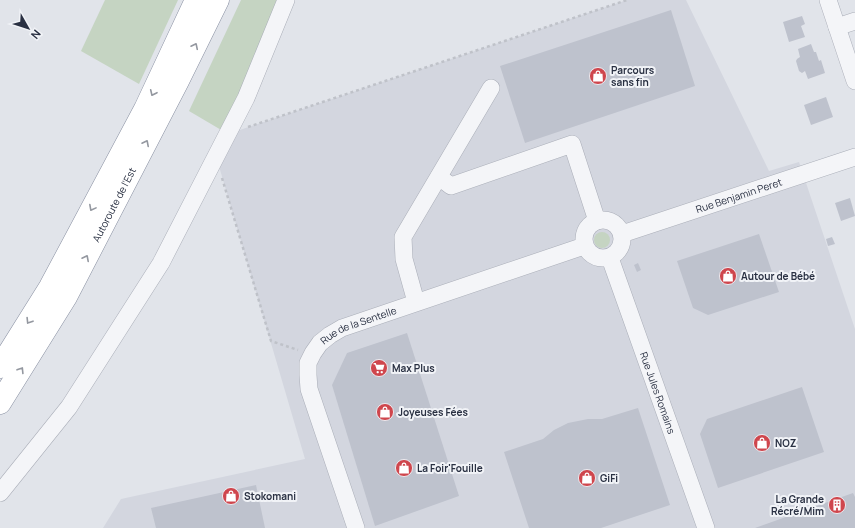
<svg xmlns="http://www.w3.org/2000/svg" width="855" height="528" font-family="Manrope,sans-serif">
  <rect width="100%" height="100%" fill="#e1e4ea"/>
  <!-- built -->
  <polygon fill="#d3d6df" points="627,0 686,0 769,171 799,162 855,329 855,528 103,528 121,499 305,459 216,156 228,134"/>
  <!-- green -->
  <g fill="#c5d4c2">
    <polygon points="105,0 178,0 139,84 81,51"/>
    <polygon points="241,0 277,0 228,134 189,111"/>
    <circle cx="602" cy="240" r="8"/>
  </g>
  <!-- building -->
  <g fill="#bec2cd">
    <polygon points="671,10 695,86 525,143 500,66"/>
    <polygon points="802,16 805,24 801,26 805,37 789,42 783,22"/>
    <polygon points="811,44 814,52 816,52 819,61 821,60 825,73 808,79 805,71 802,73 799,71 796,61 797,59 800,57 798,49"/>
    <polygon points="826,97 833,117 811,125 804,105"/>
    <polygon points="850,198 855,216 841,221 835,203"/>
    <polygon points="759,234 779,292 708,315 693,308 677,261"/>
    <polygon points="832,237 835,244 828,246 826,239"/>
    <polygon points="638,263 641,270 637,272 634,265"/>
    <polygon points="407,333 459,496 375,526 332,385 347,353"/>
    <polygon points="802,387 824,452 718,488 700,434 707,419"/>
    <polygon points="638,408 670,505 601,528 529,528 504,452 543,439 554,430 568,423 588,419 602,419"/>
    <polygon points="256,485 265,528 156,528 151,508"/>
    <polygon points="853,493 855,497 855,528 755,528"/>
  </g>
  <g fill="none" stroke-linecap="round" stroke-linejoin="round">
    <!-- minor casing -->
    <g stroke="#aaaeb8" stroke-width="18">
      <g id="minor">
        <polyline points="828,0 855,81"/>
        <polyline points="837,27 855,21"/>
        <polyline points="439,177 451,186 572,144 597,221"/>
        <circle cx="603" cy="239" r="19"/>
        <path id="s1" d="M622,234L855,157"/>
        <path id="s2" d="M610,258L706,528"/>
        <polyline points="416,302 404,259 403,237 491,88"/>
        <polyline points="0,493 69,407 161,263 246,98 286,0"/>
        <path id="s3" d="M356,528L309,389L308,375V363L313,353L320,343L330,335L342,328L584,246"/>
      </g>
    </g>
    <!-- highway casing -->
    <g stroke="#888fa1" stroke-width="23">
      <g id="highway">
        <polyline points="0,367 50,287 145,109 196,0"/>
        <path id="s4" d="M0,403L66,297L178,81L218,0"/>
      </g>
    </g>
    <!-- path -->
    <g stroke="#bfc2c9" stroke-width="2.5" stroke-dasharray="3 3" stroke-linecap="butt">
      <polyline points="248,127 627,0"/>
      <polyline points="222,178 271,341 298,350"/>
    </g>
    <!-- minor -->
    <use href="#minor" stroke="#f4f5f8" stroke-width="17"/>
    <!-- highway -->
    <use href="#highway" stroke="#fff" stroke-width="22"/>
  </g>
  <!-- one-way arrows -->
  <defs><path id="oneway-chevron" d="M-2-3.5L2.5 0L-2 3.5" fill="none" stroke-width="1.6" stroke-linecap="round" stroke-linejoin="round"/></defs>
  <g stroke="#9498a0">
    <use href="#oneway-chevron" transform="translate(195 46) rotate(-64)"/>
    <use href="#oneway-chevron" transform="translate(153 93) rotate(115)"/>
    <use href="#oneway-chevron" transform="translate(146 143) rotate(-63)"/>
    <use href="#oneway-chevron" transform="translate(92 208) rotate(118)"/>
    <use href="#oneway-chevron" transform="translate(86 258) rotate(-63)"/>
    <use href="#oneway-chevron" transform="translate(29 321) rotate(122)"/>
    <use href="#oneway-chevron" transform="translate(21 370) rotate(-58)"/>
  </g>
  <!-- icons -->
  <defs>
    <g id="shop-disc" transform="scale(0.9)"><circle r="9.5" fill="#cf464d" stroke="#f1f3f7"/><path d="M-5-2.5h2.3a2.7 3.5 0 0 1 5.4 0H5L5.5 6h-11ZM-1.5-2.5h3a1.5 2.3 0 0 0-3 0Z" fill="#fff"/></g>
    <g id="supermarket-disc" transform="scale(0.9)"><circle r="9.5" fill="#cf464d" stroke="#f1f3f7"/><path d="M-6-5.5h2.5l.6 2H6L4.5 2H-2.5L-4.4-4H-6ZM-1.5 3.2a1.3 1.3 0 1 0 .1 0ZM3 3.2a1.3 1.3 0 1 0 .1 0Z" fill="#fff"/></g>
    <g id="building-disc" transform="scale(0.9)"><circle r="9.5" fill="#cf464d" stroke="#f1f3f7"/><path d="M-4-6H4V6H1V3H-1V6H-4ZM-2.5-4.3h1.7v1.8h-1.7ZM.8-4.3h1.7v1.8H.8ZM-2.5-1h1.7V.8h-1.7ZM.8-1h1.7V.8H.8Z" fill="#fff"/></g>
  </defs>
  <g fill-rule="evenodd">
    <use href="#shop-disc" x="598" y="76"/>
    <use href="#shop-disc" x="728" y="276"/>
    <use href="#supermarket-disc" x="379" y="368"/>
    <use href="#shop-disc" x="385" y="412"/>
    <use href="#shop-disc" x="762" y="443"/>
    <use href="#shop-disc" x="404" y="468"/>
    <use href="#shop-disc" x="587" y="478"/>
    <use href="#shop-disc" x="231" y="496"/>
    <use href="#building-disc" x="837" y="505"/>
  </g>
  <g text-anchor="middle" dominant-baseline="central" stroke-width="4" stroke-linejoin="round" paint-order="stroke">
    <!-- poi labels -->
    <g font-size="10" font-weight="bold" fill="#293042" stroke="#f1f3f7" text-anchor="start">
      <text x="611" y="70">Parcours<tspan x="611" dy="12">sans fin</tspan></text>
      <text x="741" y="276">Autour de Bébé</text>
      <text x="392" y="368">Max Plus</text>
      <text x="398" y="412">Joyeuses Fées</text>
      <text x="775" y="443">NOZ</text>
      <text x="417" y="468">La Foir'Fouille</text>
      <text x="600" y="478">GiFi</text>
      <text x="244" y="496">Stokomani</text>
      <text x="824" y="499" text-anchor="end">La Grande<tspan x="824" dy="12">Récré/Mim</tspan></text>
    </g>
    <!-- street labels -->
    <g font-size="10" fill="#293042" stroke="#f1f3f7">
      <text stroke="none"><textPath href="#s1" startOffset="123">Rue Benjamin Peret</textPath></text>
      <text stroke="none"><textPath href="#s4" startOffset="229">Autoroute de l’Est</textPath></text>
      <text stroke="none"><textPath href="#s3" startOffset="239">Rue de la Sentelle</textPath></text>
      <text stroke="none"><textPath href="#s2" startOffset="143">Rue Jules Romains</textPath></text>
    </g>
  </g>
  <!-- north arrow -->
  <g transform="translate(28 28) rotate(129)" stroke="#f1f3f7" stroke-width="3" paint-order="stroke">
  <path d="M0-3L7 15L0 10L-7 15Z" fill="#293042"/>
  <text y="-6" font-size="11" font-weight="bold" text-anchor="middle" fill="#293042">N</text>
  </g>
</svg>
